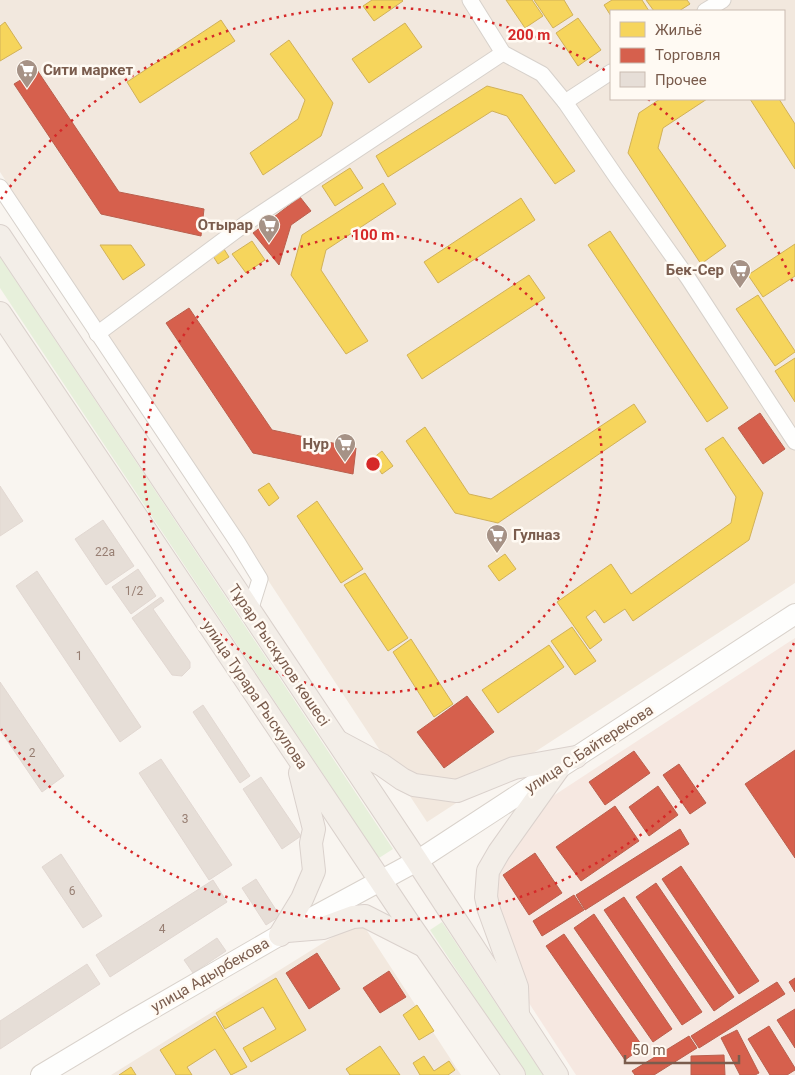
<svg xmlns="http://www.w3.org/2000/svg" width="795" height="1075" font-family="Roboto,sans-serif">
  <rect width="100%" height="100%" fill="#f9f5f0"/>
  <!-- residential -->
  <g fill="#f2e8de" fill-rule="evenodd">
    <path d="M0,0H795V583L427,822L0,172ZM611,11H784V99H611Z"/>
    <polygon points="360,920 461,1075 111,1075"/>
  </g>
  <!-- commercial -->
  <polygon fill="#f6e8e1" points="795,638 795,1075 576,1075 525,997 483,903 504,828"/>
  <!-- green -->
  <g fill="#e7f0db">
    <polygon points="0,257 393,849 379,858 0,288"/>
    <polygon points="442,922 543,1075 526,1075 430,930"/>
  </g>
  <!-- homes -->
  <g fill="#f6d55c" stroke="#d1b158">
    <polygon points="372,0 402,0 403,1 374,21 363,6"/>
    <polygon points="506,0 532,0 543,16 525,28"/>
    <polygon points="534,0 564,0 573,15 553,28"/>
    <polygon points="612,0 642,0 649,11 611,11 611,16 604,5"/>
    <polygon points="646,0 687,0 690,4 679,11 654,11"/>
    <polygon points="578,18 601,50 578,66 556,33"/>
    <polygon points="221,20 235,41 140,103 127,82"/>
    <polygon points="5,22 22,48 0,61 0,26"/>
    <polygon points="405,23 422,47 369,83 352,59"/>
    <polygon points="289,40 333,103 321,136 263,175 250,153 298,119 305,100 270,54"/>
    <polygon points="487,86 522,95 575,171 555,184 507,116 492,111 388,177 376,156"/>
    <polygon points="660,99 707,99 663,128 658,148 726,246 701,264 628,153 639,113"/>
    <polygon points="750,99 779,99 795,124 795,169"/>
    <polygon points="350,168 363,188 335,206 322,186"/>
    <polygon points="383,183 396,204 326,250 321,270 368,341 346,354 291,275 302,235"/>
    <polygon points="521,198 535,220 438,283 424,262"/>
    <polygon points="610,231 728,408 707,422 588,245"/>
    <polygon points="252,241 265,260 246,273 232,254"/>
    <polygon points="795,244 795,276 763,297 748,275"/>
    <polygon points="100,245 131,245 145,265 123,280"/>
    <polygon points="224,249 229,257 218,264 213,256"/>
    <polygon points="529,275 545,298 422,379 407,355"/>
    <polygon points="758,295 795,351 795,352 775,366 736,309"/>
    <polygon points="795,358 795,402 775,371"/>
    <polygon points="634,404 646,422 498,523 455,513 406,441 425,427 469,494 491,499"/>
    <polygon points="723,437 763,493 749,540 633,621 625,609 604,623 595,610 586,617 602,640 590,649 557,602 611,564 631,594 731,523 736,497 705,449"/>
    <polygon points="382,451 393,466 382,474 372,459"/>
    <polygon points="269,483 279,498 269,506 258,490"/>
    <polygon points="317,501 363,569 341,583 297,516"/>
    <polygon points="505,554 516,569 499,581 488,566"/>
    <polygon points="365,573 408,638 388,651 344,585"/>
    <polygon points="572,627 596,661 575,675 551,641"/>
    <polygon points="411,639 453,704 434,717 393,652"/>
    <polygon points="549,645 564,667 498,713 482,690"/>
    <polygon points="276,978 306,1030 251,1062 243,1048 276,1029 263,1007 225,1029 216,1013"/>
    <polygon points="417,1005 434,1031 419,1040 403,1015"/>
    <polygon points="215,1016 247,1067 231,1075 215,1049 187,1067 192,1075 176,1075 160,1050"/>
    <polygon points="380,1046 400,1075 350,1075 346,1069"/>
    <polygon points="424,1056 434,1071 449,1061 455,1070 448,1075 420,1075 413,1063"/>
    <polygon points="131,1067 136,1075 119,1075"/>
  </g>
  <!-- shops -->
  <g fill="#d6604d" stroke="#ba5f4d">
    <polygon points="37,70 119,192 204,209 201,236 101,214 14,84"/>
    <polygon points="300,197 311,211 291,225 279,265 253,233"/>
    <polygon points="189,308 272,430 356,448 353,474 253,453 166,323"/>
    <polygon points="760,413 785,449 763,464 738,428"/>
    <polygon points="467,696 494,732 444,768 417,732"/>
    <polygon points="795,750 795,858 745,784"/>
    <polygon points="634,751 650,773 605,805 589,782"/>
    <polygon points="679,764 706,803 690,814 663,775"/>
    <polygon points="658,786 678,815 649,836 629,807"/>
    <polygon points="615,806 639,841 581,881 556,847"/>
    <polygon points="680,829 689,844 585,910 576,895"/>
    <polygon points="535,853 562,893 529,915 503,875"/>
    <polygon points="681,866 759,981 739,994 662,879"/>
    <polygon points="656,883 734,997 714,1011 636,897"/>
    <polygon points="574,895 584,910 542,936 533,921"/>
    <polygon points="624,897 702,1012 682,1025 604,910"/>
    <polygon points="594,914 672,1029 653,1042 574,928"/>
    <polygon points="564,934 643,1047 625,1060 546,946"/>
    <polygon points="317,953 340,989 309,1009 286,973"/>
    <polygon points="389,971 406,997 380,1013 363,988"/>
    <polygon points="795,978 795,992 789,982"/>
    <polygon points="777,982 785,994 699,1048 691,1036"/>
    <polygon points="795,1009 795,1048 777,1020"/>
    <polygon points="769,1026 795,1068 795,1070 787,1075 770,1075 748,1039"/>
    <polygon points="737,1030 759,1073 755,1075 740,1075 721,1038"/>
    <polygon points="689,1036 697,1048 654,1075 635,1075 632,1071"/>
    <polygon points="724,1055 725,1075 691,1075 691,1056"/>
  </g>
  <!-- building -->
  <g fill="#e6ded7" stroke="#e2d8d2">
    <polygon points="0,486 23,521 0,536"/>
    <polygon points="103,520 134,566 106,585 75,539"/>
    <polygon points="138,569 156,596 131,614 112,587"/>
    <polygon points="37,571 141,727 120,742 16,586"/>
    <polygon points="161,597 164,601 153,609 190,662 190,668 182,676 172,675 132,618"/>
    <polygon points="0,682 64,776 42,792 0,730"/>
    <polygon points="203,705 250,776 240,783 193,712"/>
    <polygon points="161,759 232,865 209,880 139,773"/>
    <polygon points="261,777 301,836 282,849 243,789"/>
    <polygon points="61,854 102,916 83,928 42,867"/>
    <polygon points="256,879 280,916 266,925 242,888"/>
    <polygon points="213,880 227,902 110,977 96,955"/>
    <polygon points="217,938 226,951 193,973 184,960"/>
    <polygon points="87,964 100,984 0,1049 0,1021"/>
  </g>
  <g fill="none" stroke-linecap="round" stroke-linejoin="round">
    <!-- street casing -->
    <g stroke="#d7d1cb" stroke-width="17">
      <g id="street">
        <polyline points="470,0 503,53 542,74 565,102 617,178 688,278 795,442"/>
        <polyline points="705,11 723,0"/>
        <polyline points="565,102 611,72"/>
        <polyline points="0,187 238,543 260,579 250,611"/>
        <polyline points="97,334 245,224 503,53"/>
      </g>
    </g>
    <!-- secondary casing -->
    <g stroke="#d9d2cb" stroke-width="22">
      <polyline id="secondary" points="41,1075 131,1021 280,935 417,861 795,614"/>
    </g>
    <!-- primary casing -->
    <g stroke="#dad1cc" stroke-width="24">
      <g id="primary">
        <polyline points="0,236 417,861 557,1075"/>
        <polyline points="0,313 410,925 514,1075"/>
        <polyline points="339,742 382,765 402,779 414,785 457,791 514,768 576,757"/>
        <polyline points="287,931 323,928 353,917 365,916 422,945"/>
        <polyline points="280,935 302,899 314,871 311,843 314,829 300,773"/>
        <polyline points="518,1015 517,987 489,910 486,897 488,871 499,852 558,769"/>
      </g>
    </g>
    <!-- street -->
    <use href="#street" stroke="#fefefd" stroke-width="15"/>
    <!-- secondary -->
    <use href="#secondary" stroke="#fefefd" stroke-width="20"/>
    <!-- primary -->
    <use href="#primary" stroke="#f3eee8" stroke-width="22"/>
  </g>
  <!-- distance rings -->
  <g fill="none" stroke="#d62828" stroke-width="2.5" stroke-dasharray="2.5 5">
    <circle cx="373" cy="464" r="229"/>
    <path d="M794 643A457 457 0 0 1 1 729M1 199A457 457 0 0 1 608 72M648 99A457 457 0 0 1 794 285"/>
  </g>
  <!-- icons -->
  <defs>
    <g id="supermarket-pin" transform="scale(1.125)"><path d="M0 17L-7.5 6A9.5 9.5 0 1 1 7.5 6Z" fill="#a69286" stroke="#fffaf3"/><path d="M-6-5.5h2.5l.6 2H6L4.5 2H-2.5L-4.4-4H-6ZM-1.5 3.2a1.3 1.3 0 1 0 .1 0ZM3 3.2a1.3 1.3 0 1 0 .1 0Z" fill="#fff"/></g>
  </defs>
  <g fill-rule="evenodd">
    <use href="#supermarket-pin" x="27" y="70"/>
    <use href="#supermarket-pin" x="269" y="225"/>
    <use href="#supermarket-pin" x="740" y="270"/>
    <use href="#supermarket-pin" x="345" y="444"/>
    <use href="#supermarket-pin" x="497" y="535"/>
  </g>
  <g text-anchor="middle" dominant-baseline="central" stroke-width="5" stroke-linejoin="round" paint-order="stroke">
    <!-- number labels -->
    <g font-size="12" fill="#977e72">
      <text x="105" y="552">22а</text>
      <text x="134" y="591">1/2</text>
      <text x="79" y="656">1</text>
      <text x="32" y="753">2</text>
      <text x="185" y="819">3</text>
      <text x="72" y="891">6</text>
      <text x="162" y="929">4</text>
    </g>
    <!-- poi labels -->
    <g font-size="15" font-weight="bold" fill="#7a5c4d" stroke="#fffaf3" text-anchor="end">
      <text x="43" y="70" text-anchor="start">Сити маркет</text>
      <text x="253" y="225">Отырар</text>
      <text x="724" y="270">Бек-Сер</text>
      <text x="329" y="444">Нур</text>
      <text x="513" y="535" text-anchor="start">Гулназ</text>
    </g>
    <!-- street labels -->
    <g font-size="15" fill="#7a5c4d" stroke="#fffaf3">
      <text transform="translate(279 655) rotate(56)">Тұрар Рыскұлов көшесі</text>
      <text transform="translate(255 695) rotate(56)">улица Турара Рыскулова</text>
      <text transform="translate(589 749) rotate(-33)">улица С.Байтерекова</text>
      <text transform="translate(210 975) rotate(-30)">улица Адырбекова</text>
    </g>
  </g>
  <circle cx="373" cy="464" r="8" fill="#d62828" stroke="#fffaf3" stroke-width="2.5"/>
  <g font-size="15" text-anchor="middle" font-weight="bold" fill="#d62828" stroke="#fffaf3" stroke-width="5" stroke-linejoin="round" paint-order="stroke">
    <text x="529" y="40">200 m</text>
    <text x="373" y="240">100 m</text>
  </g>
  <!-- legend -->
  <rect x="610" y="10" width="175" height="90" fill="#fffaf3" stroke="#cabbb1"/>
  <rect x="620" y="22" width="25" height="15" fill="#f6d55c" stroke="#cabbb1"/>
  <text x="655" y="35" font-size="15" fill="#7a5c4d">Жильё</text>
  <rect x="620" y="48" width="25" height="15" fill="#d6604d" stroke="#cabbb1"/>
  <text x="655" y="60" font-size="15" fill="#7a5c4d">Торговля</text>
  <rect x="620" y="72" width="25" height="15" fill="#e6ded7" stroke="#cabbb1"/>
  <text x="655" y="85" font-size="15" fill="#7a5c4d">Прочее</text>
  <!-- scale -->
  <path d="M625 1055v8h114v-8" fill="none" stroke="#7a5c4d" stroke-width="2.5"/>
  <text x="632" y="1055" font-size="15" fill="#7a5c4d" stroke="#fffaf3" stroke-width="4" paint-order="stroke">50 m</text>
</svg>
